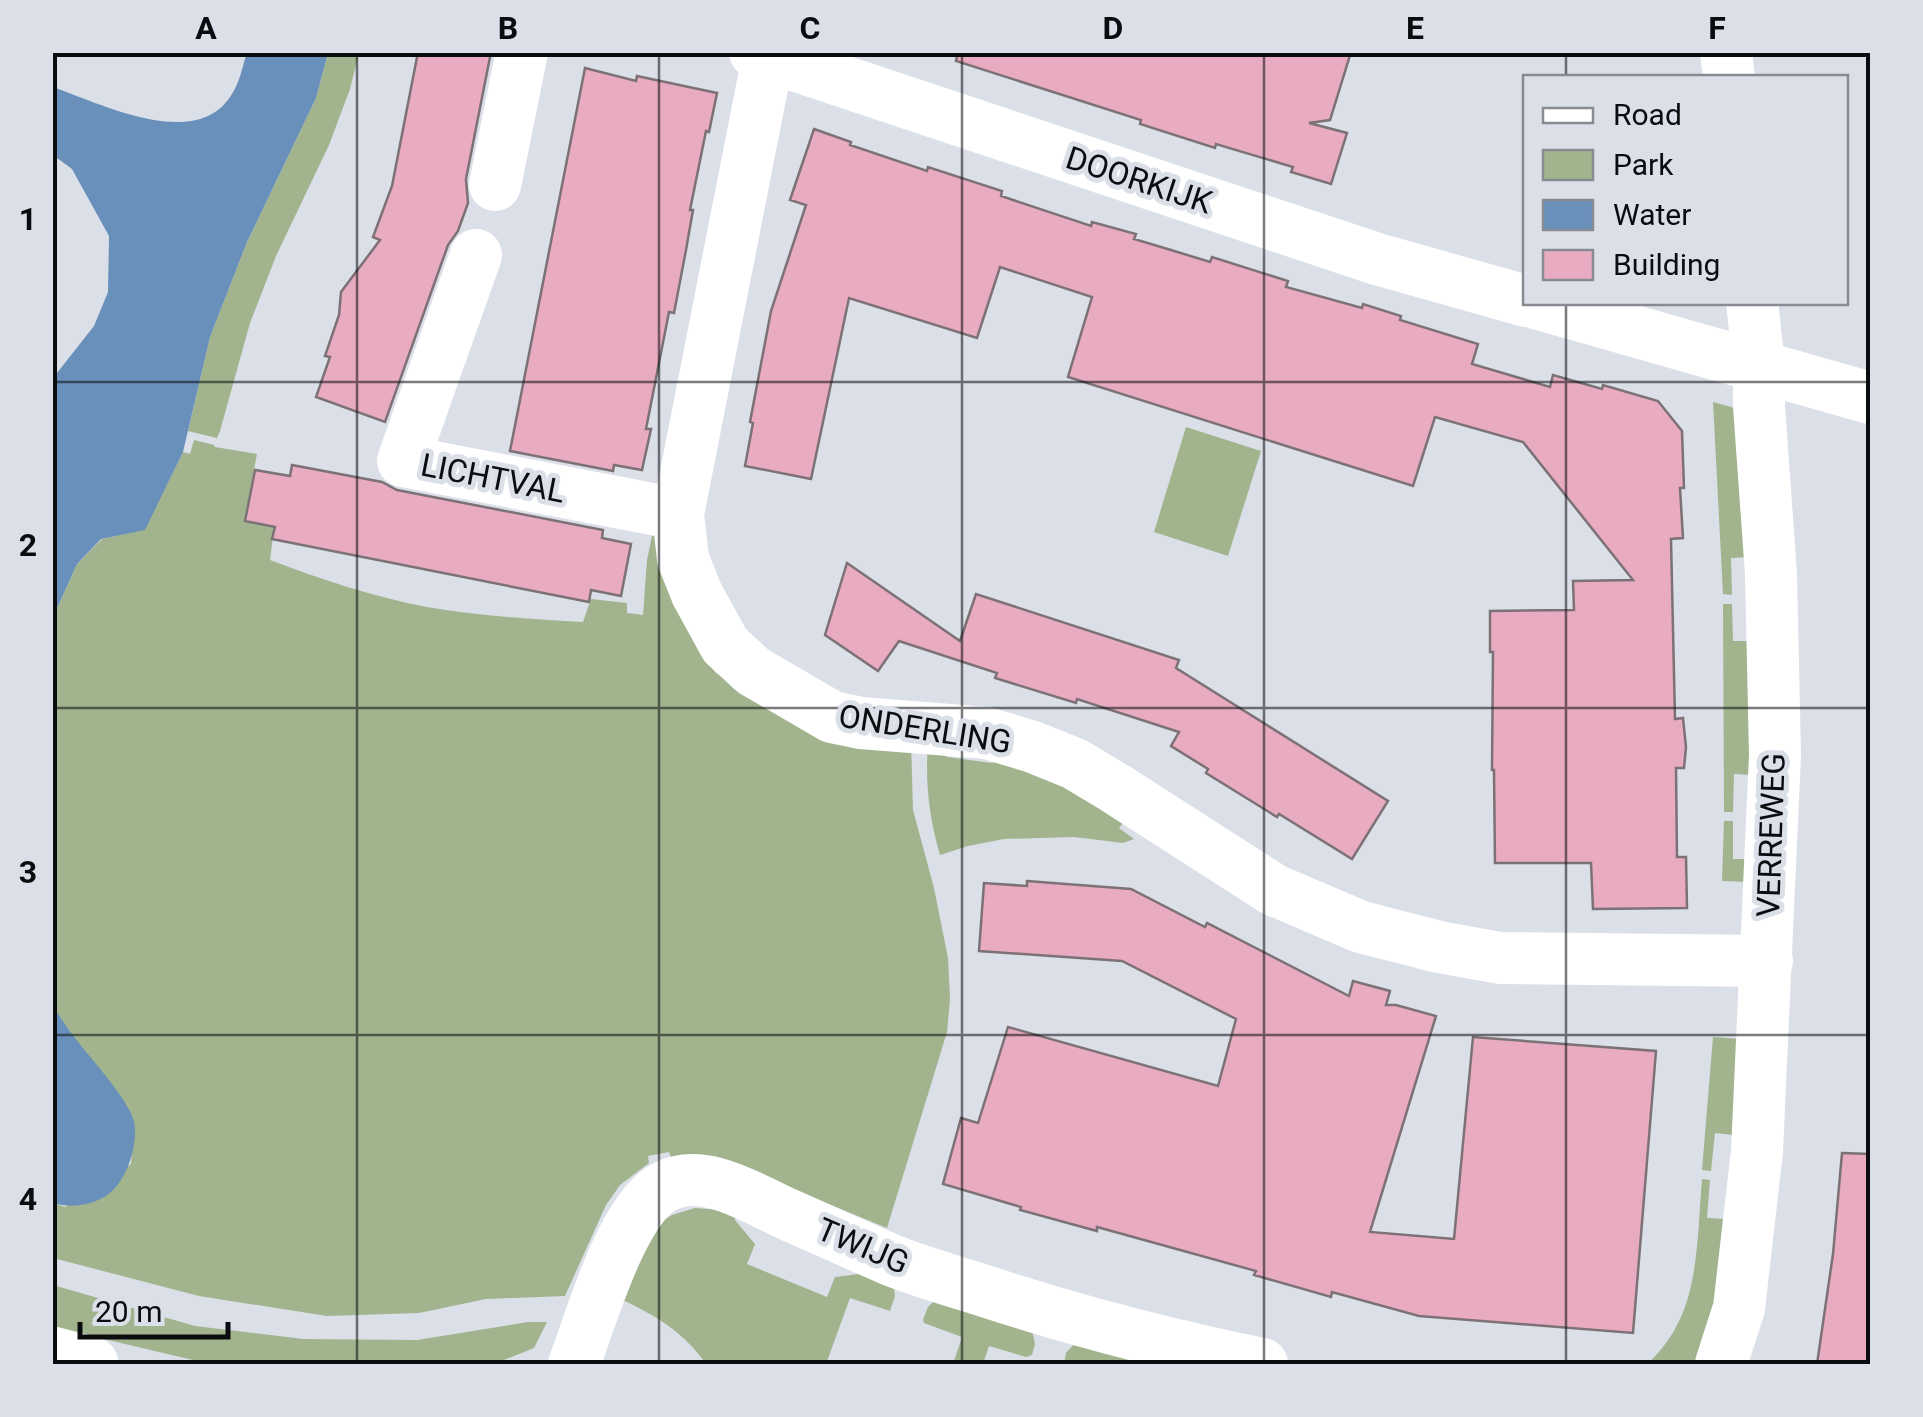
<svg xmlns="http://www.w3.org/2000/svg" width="1923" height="1417" font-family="Roboto,sans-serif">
  <rect width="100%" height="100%" fill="#dbdfe8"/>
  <!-- green -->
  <g fill="#a1b48d">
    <polygon points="328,53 359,53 350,89 329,145 276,256 250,323 220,431 217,438 188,431 210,337 247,242 316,98"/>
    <polygon points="1713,402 1742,410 1750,557 1731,558 1732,595 1723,594"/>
    <polygon points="1186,427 1261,451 1228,556 1154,532"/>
    <path d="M194,440L214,445L215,447L257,454L244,521L274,528L270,560C320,579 374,597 427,607C478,616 531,619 583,622L591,599L627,603V613L643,615L647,560L653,531L706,661L716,673L911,741L913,810L934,888L948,958L950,999L947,1032L887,1228L748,1171L671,1157L669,1152L648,1156L649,1163L620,1185L606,1205L565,1296L486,1299L419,1313L327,1316L199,1296L53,1258L52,1203L65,1207L131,1164L133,1117L100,1070L64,1026L53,1005V617L77,564L102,539L145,529L183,452L190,454Z"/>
    <polygon points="1723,604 1732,604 1733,641 1752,641 1753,775 1734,774 1733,812 1724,812"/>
    <path d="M928,743L947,757L992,763L1012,756L1132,812L1119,828L1134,839L1123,843L1074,837L1004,839L968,846L940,855C929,817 925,782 928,743Z"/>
    <polygon points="1724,821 1733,821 1733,859 1751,859 1750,882 1722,881"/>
    <polygon points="1713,1037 1742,1039 1733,1135 1715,1133 1711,1171 1702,1170"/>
    <path d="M1702,1179L1710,1180L1707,1218L1725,1219L1717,1294L1697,1364H1648C1658,1353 1669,1341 1676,1327C1699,1287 1698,1224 1702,1179Z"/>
    <path d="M695,1208L720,1210L735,1216V1220L755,1244L747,1264L827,1297L835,1277L867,1273L894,1288L895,1296L890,1311L850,1298L826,1364H706C685,1333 654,1314 620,1299L650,1228L672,1215Z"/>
    <polygon points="53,1285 195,1326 303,1339 417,1340 528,1322 547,1322 534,1348 494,1364 210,1364 53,1327"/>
    <polygon points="934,1301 1032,1330 1035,1344 1032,1355 1026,1357 989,1346 983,1364 953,1364 962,1337 924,1323 923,1320 928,1307"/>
    <polygon points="1074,1344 1168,1364 1064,1364 1066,1353"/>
  </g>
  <!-- water -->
  <g fill="#6990ba">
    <path d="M247,52L328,53L316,98L247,242L210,337L183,452L145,530L101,539L77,564L53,617V378L94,326L108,292L109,236L72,169L53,155V87C99,103 194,151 230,97C240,83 242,68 247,52Z"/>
    <path d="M53,1005C74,1044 110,1074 131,1113C142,1134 129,1177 111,1192C96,1205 72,1209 53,1203Z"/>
  </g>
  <!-- building -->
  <g fill="#e9abc1" stroke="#7c7275" stroke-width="2.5">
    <polygon points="418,52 491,52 466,179 468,203 458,231 448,245 385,422 316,397 330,357 325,356 339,315 341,292 380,240 373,237 392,186"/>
    <polygon points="958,52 1351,52 1330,120 1309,123 1347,133 1331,184 1291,172 1293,167 1216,144 1215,148 1140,124 1141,120 956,61"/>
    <polygon points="585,68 636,81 637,76 717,93 709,132 706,131 690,210 693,210 686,250 674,313 669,312 646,429 651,429 642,470 614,465 613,471 510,451"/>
    <polygon points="814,129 851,142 850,145 927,171 928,167 1002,191 1001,196 1091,226 1092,222 1136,234 1134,239 1171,250 1210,262 1212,257 1288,281 1286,287 1362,308 1363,304 1401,316 1400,320 1478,344 1472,364 1550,387 1553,375 1602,389 1603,385 1658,401 1682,431 1684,488 1680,488 1683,538 1671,539 1675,719 1683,718 1686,747 1684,768 1676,768 1677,857 1686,857 1687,908 1593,909 1591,863 1495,863 1494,770 1492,770 1493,652 1490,652 1490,611 1574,610 1573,581 1633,580 1523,442 1435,417 1413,486 1068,377 1092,297 1000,267 977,338 849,298 811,479 745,466 753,423 750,422 771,311 806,205 790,200"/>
    <polygon points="292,465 382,482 397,490 603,530 602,538 631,544 621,596 591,590 589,602 272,539 275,527 245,521 255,470 290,476"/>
    <polygon points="847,563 960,641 976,594 1179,660 1176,668 1388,801 1352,859 1279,814 1277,817 1206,773 1208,769 1171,746 1179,732 1077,699 1076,703 995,678 997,673 899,641 878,671 825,635"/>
    <polygon points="1027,881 1131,889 1205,927 1207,923 1349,996 1353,981 1390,991 1386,1005 1396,1005 1436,1016 1370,1232 1454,1239 1473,1037 1656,1051 1633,1333 1419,1316 1332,1292 1331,1297 1254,1275 1256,1271 1097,1227 1097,1231 1020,1210 1021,1207 943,1184 961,1118 978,1123 1008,1027 1218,1086 1236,1019 1122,961 979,951 984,883 1027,886"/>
    <polygon points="1842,1153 1870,1154 1870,1364 1817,1364 1833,1254"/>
  </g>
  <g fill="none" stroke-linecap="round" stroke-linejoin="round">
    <!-- street -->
    <g stroke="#fff" stroke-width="52">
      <polyline points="755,52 1377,259 1526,301"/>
      <polyline points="769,52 678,514 683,559 697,594 725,645 753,671 832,717 861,723 987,733 1033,747 1075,764 1115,788 1274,890 1361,927 1439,947 1500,958 1767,961"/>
      <polyline points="1726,52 1729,78"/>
      <polyline points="495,185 522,52"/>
      <polyline points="476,255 403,461 678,514"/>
      <polyline points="1532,302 1870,398"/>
      <path d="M574,1364C591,1320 622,1207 666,1186C704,1167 752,1198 787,1214C821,1229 856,1245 891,1260C923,1273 958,1282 991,1293C1080,1322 1170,1345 1262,1364"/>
      <polyline points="1721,1364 1739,1308 1757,1151 1775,755 1771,574 1759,406 1759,365 1752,302"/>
    </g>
    <!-- secondary -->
    <polyline stroke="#fff" stroke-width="55" points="52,1354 91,1364"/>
  </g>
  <!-- grid -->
  <path fill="none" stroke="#0b0c0f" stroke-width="2.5" stroke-opacity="0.55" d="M357,52V1364M659,52V1364M962,52V1364M1264,52V1364M1566,52V78M1566,302V1364M52,382H1870M52,708H1870M52,1035H1870"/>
  <g text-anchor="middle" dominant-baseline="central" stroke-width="10" stroke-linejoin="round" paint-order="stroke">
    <!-- street labels -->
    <g font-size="32" fill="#0b0c0f" stroke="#dbdfe8">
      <text transform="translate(1139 180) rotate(18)">DOORKIJK</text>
      <text transform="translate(493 478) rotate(11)">LICHTVAL</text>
      <text transform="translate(925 729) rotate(9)">ONDERLING</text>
      <text transform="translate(1771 835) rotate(-88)">VERREWEG</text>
      <text transform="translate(863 1246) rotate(23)">TWIJG</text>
    </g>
  </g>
  <!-- border -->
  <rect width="1923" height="1417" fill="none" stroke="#dbdfe8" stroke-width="110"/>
  <!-- legend -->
  <rect x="1523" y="75" width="325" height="230" fill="#dbdfe8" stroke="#888b91" stroke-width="2.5"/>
  <rect x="1543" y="108" width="50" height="15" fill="#ffffff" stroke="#888b91" stroke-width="2.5"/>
  <text x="1613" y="125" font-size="30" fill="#0b0c0f">Road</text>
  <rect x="1543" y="150" width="50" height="30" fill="#a1b48d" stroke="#888b91" stroke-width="2.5"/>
  <text x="1613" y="175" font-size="30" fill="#0b0c0f">Park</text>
  <rect x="1543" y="200" width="50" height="30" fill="#6990ba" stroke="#888b91" stroke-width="2.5"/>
  <text x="1613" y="225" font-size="30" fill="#0b0c0f">Water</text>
  <rect x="1543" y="250" width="50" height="30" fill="#e9abc1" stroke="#888b91" stroke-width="2.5"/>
  <text x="1613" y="275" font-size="30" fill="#0b0c0f">Building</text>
  <!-- scale -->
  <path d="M80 1322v15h148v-15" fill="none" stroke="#0b0c0f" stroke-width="5"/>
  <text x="95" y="1322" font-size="30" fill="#0b0c0f" stroke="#dbdfe8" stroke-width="8" paint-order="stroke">20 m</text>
  <rect x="55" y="55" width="1813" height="1307" fill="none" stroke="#0b0c0f" stroke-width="4"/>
  <g font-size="32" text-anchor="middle" font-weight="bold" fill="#0b0c0f">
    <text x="206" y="39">A</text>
    <text x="508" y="39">B</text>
    <text x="810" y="39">C</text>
    <text x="1113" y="39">D</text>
    <text x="1415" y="39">E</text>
    <text x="1717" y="39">F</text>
    <text x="28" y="230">1</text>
    <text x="28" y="556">2</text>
    <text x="28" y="883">3</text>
    <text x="28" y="1210">4</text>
  </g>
</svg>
